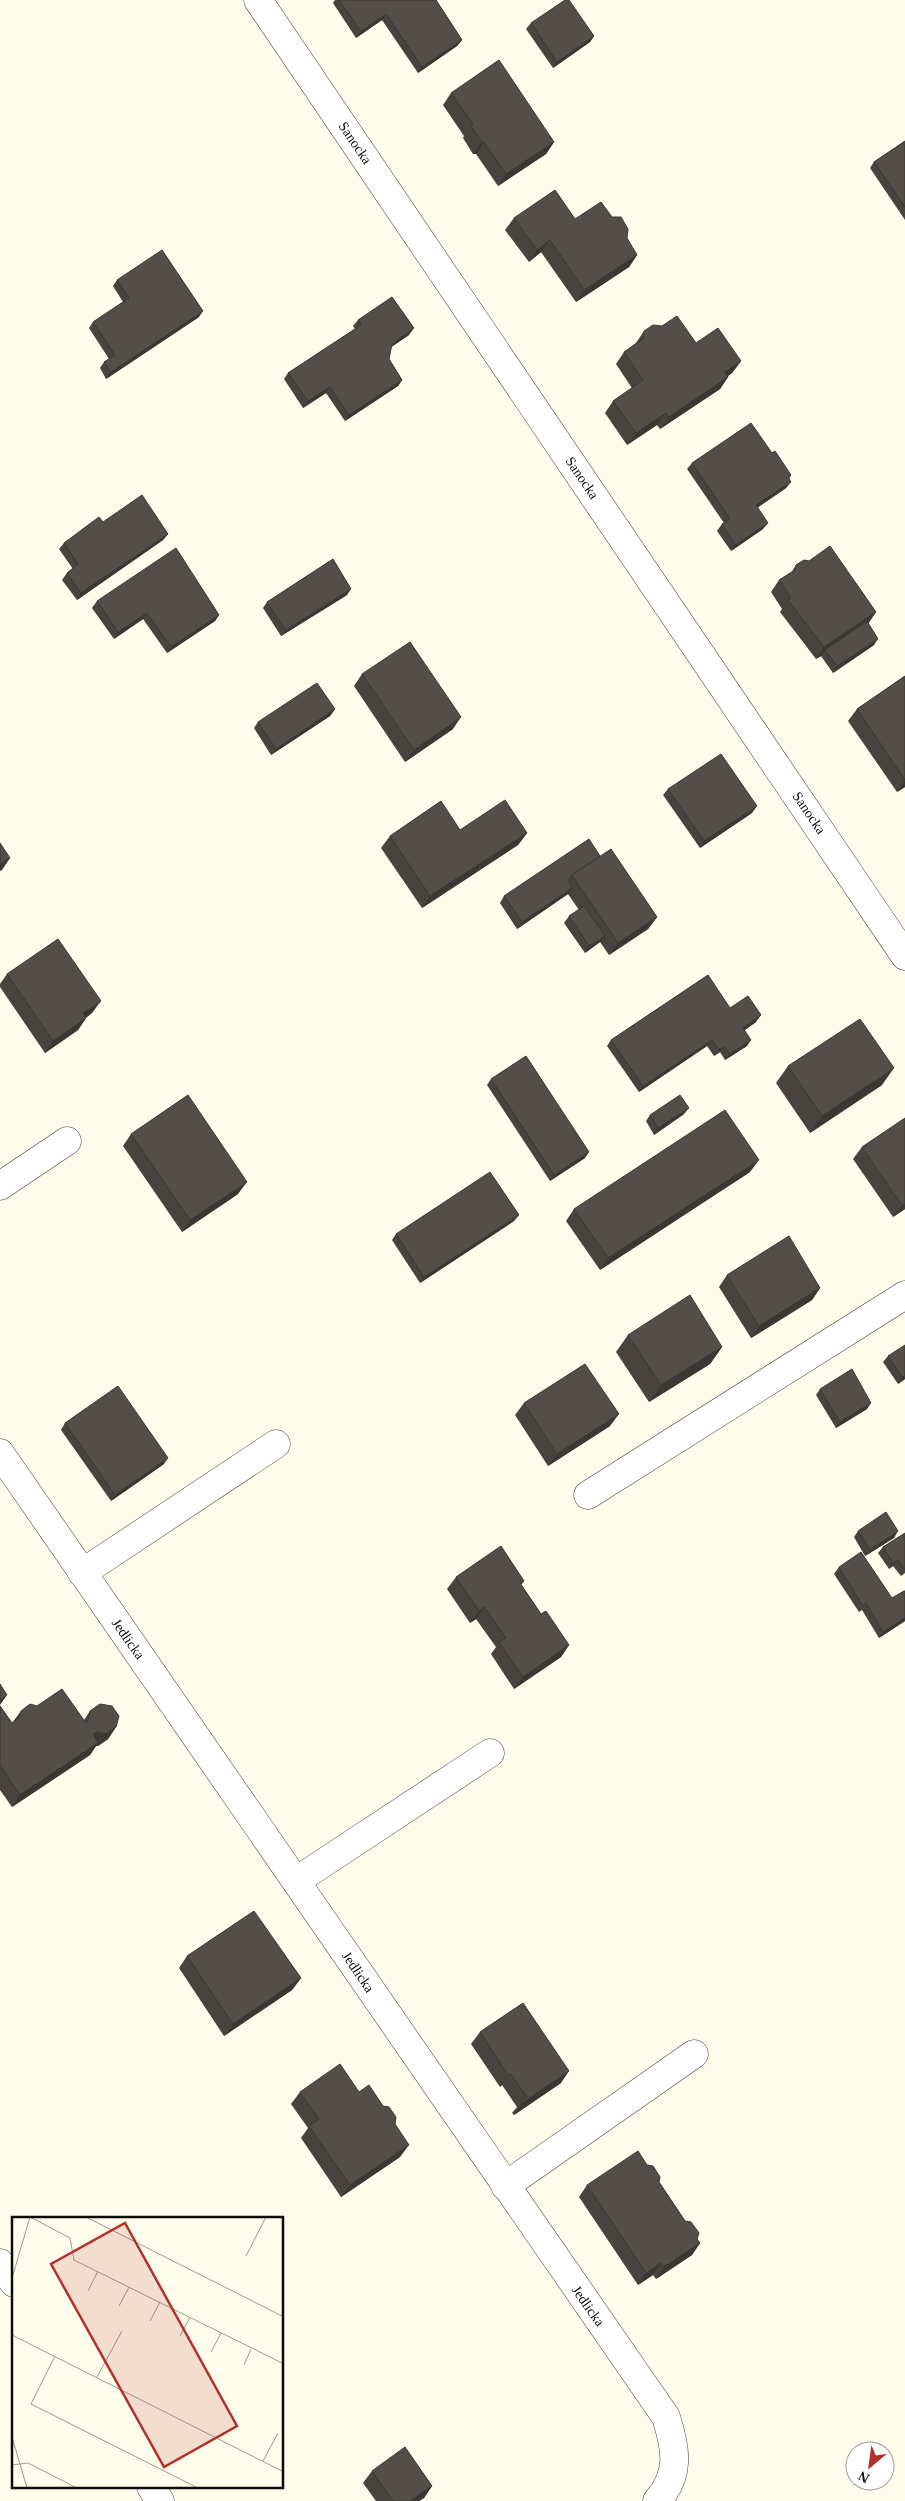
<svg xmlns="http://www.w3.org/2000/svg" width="905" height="2501" font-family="'Times New Roman',serif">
  <rect width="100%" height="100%" fill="#fefceb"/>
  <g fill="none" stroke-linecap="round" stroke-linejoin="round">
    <!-- minor casing -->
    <g stroke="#3f3f3f" stroke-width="29">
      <g id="minor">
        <polyline points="258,0 905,956"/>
        <polyline points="0,1186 67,1141"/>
        <path d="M0,1453L666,2417C676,2449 681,2474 657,2501"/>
        <polyline points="588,1495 905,1295"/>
        <polyline points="82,1573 276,1444"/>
        <polyline points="296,1881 490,1753"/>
        <polyline points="505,2186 694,2054"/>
        <polyline points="0,2263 14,2283"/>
        <polyline points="151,2487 160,2501"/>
      </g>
    </g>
    <!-- minor -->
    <use href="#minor" stroke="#fff" stroke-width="28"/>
  </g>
  <!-- wall -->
  <g fill="#48433e">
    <polygon points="335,0 436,0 462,40 457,46 418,73 382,20 356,38 333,3"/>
    <polygon points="531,23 594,36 590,42 553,68 526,29"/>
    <polygon points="451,93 554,142 546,154 498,186 476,154 473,154 463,138 464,136 443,105"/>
    <polygon points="905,141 905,220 870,168 874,162"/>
    <polygon points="612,217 637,255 629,267 576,302 541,252 529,262 505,230 514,218 575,219"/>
    <polygon points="117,280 199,317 106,379 100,368 104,362 109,359 89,328 93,322 123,302 113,286"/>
    <polygon points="358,320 409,335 391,347 389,359 402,380 398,386 345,421 326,393 303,408 284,379 288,373 355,329 353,326"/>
    <polygon points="644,331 696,343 741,361 732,373 728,376 728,377 720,389 660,429 657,425 627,445 605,413 613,401 632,388 616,364 624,352 636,343"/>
    <polygon points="772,453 791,475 789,479 786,488 757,508 763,529 731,551 717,531 722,524 724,523 687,469 692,463"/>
    <polygon points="103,522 168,534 163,540 77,600 62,580 67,573 73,569 59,549 64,543"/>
    <polygon points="796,565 876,612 868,623 874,645 833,673 821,656 816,659 780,612 782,609 771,592 779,580 791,573"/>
    <polygon points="347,595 281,636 263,608 267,602"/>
    <polygon points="97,601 219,615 215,621 167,653 143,619 114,639 92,608"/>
    <polygon points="362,674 453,729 405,762 354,686"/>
    <polygon points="905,676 905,787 897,792 848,721 857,709"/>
    <polygon points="335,709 330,716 271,755 254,728 258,722"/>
    <polygon points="668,789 752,813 700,848 663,795"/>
    <polygon points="460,830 527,833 518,845 422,908 381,848 390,836"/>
    <polygon points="600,856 657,917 648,929 609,955 600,942 585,953 564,923 569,916 579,910 568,894 517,929 500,903 504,896"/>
    <polygon points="7,974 92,1013 86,1018 78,1030 45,1053 0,987 0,984"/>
    <polygon points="730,1008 756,1022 745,1030 747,1046 725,1060 720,1052 714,1056 707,1046 639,1092 607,1046 611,1040"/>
    <polygon points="788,1066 882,1085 810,1133 776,1083"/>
    <polygon points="491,1079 585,1158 550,1181 487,1085"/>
    <polygon points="684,1114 654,1135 646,1121 650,1115"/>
    <polygon points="131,1134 238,1194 182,1232 123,1146"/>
    <polygon points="862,1147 905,1209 893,1217 853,1159"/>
    <polygon points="750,1172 600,1270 566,1221 574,1209"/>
    <polygon points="514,1221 420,1283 392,1240 396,1234"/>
    <polygon points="727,1275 820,1288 812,1300 751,1338 719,1287"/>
    <polygon points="628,1335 722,1347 710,1364 649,1402 616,1352"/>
    <polygon points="888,1356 905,1379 898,1384 883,1362"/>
    <polygon points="820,1389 867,1409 836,1428 816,1395"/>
    <polygon points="524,1403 610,1426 548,1466 515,1415"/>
    <polygon points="65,1423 164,1464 111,1501 61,1430"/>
    <polygon points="858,1531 894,1538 865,1556 854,1537"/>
    <polygon points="905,1533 905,1573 901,1576 893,1566 889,1569 878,1553 883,1547"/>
    <polygon points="839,1567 892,1598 905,1591 905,1621 879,1638 862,1610 859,1612 834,1574"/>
    <polygon points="456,1577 524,1581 521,1585 541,1614 569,1645 561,1657 514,1689 491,1654 496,1647 476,1619 470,1623 447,1589"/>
    <polygon points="0,1706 12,1723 21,1711 84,1720 90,1711 116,1727 108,1739 98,1746 96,1746 90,1755 12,1807 0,1790"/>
    <polygon points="187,1956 301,1978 292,1990 224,2036 179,1968"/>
    <polygon points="480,2032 561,2083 514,2115 512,2113 517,2107 502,2085 500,2087 471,2044"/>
    <polygon points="300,2092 359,2092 395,2124 400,2157 341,2197 301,2138 308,2128 291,2104"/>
    <polygon points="659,2182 700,2243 692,2255 656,2279 653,2275 638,2285 579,2197 587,2185"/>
    <polygon points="372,2471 432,2486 424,2498 419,2501 376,2501 363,2483"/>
  </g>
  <!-- shaded-wall -->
  <g fill="#3b3732">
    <polygon points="386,14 382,20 356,38 361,31"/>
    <polygon points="594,36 590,42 553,68 557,62"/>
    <polygon points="462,40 457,46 418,73 422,67"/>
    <polygon points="482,142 484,142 476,154 473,154"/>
    <polygon points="554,142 546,154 498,186 506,174"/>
    <polygon points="550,240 541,252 529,262 537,250"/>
    <polygon points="637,255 629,267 576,302 584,290"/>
    <polygon points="203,311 199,317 106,379 111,372"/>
    <polygon points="414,328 409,335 387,350 392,344"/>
    <polygon points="741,361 732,373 717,384 725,372"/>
    <polygon points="728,377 720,389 660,429 669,417"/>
    <polygon points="402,380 398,386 345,421 349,415"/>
    <polygon points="330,387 326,393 303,408 308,401"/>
    <polygon points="666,413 657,425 627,445 636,433"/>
    <polygon points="791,482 786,488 751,512 756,505"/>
    <polygon points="768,523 763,529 731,551 735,545"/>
    <polygon points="168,534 163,540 77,600 81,593"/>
    <polygon points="351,589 347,595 281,636 286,630"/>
    <polygon points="876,612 868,624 825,650 821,656 816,659 824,647"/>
    <polygon points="147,613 143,619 114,639 118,632"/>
    <polygon points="219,615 215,621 167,653 171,647"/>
    <polygon points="878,639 874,645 833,673 837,666"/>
    <polygon points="335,709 330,716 271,755 276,749"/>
    <polygon points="461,717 453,729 405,762 414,750"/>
    <polygon points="905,780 905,787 897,792"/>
    <polygon points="757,806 752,813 700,848 704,841"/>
    <polygon points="527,833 518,845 422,908 430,896"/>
    <polygon points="10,858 2,870 0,871 0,864"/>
    <polygon points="572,888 568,894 517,929 522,922"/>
    <polygon points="657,917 648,929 609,955 618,943"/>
    <polygon points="605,936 600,942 585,953 589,946"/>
    <polygon points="101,1001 92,1013 74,1025 83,1013"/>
    <polygon points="761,1015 756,1022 739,1034 743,1028"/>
    <polygon points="86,1018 78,1030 45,1053 53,1041"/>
    <polygon points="712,1040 707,1046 639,1092 643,1086"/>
    <polygon points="751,1040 747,1046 725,1060 730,1054"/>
    <polygon points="724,1046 720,1052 714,1056 719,1050"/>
    <polygon points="894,1068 882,1085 810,1133 822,1116"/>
    <polygon points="689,1108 684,1114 654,1135 658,1128"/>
    <polygon points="589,1152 585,1158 550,1181 554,1175"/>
    <polygon points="759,1160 750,1172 600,1270 608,1258"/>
    <polygon points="247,1182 238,1194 182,1232 190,1220"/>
    <polygon points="905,1203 905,1209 893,1217 902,1205"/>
    <polygon points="519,1215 514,1221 420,1283 424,1277"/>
    <polygon points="820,1288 812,1300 751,1338 759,1326"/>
    <polygon points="722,1347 710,1364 649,1402 661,1385"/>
    <polygon points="905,1376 905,1379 898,1384 902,1377"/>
    <polygon points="871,1403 867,1409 836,1428 840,1422"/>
    <polygon points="619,1414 610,1426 548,1466 557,1454"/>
    <polygon points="168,1458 164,1464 111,1501 115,1495"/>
    <polygon points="898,1531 894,1538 865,1556 870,1550"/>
    <polygon points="898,1560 893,1566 889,1569 893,1563"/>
    <polygon points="484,1607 476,1619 470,1623 479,1611"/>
    <polygon points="905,1618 905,1621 879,1638 883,1632"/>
    <polygon points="569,1645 561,1657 514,1689 523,1677"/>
    <polygon points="7,1695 0,1705 0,1700"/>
    <polygon points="116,1727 108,1739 98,1746 96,1746 90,1755 12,1807 20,1795 93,1734 97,1732"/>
    <polygon points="301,1978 292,1990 224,2036 233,2024"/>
    <polygon points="569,2071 561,2083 514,2115 522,2103"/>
    <polygon points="510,2073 502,2085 500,2087 508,2075"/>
    <polygon points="409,2145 400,2157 341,2197 350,2185"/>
    <polygon points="700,2243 692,2255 656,2279 664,2267"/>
    <polygon points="661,2263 653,2275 638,2285 646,2273"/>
    <polygon points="432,2486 424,2498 419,2501 410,2501"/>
  </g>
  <!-- building -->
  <g fill="#544e48" stroke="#3b3732">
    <polygon points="339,0 436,0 462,40 422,67 386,14 361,31"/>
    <polygon points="565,0 569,0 594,36 557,62 531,23"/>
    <polygon points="499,60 554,142 506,174 484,142 482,142 471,126 473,124 451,93"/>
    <polygon points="905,141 905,207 874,162"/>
    <polygon points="555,190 575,219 601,202 612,217 621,217 628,229 627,238 637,255 584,290 550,240 537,250 514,218"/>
    <polygon points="162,250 203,311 111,372 104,362 115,355 93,322 129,298 117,280"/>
    <polygon points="392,297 414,328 392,344 389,359 402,380 349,415 330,387 308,401 288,373 361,325 358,320"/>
    <polygon points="677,316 696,343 718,328 741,361 725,372 728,377 669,417 666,413 636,433 613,401 643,380 624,352 643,339 644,331 653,325 662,326"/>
    <polygon points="751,423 772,453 775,451 791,475 788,477 791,482 756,505 768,523 735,545 722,524 730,519 692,463"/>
    <polygon points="142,495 168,534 81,593 67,573 78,564 64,543 99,517 103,522"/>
    <polygon points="830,546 876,612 824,647 788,600 791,598 779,580 795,570 796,565 804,560 809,561"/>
    <polygon points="176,548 219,615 171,647 147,613 118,632 97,601"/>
    <polygon points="333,559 351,589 286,630 267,602"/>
    <polygon points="867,621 878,639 837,666 825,650"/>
    <polygon points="410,642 461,717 414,750 362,674"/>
    <polygon points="905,676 905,780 857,709"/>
    <polygon points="317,683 335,709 276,749 258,722"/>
    <polygon points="721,754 757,806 704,841 668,789"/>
    <polygon points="505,800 527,833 430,896 390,836 441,801 460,830"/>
    <polygon points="589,839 600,856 572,875 568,881 572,888 522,922 504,896"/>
    <polygon points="0,843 10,858 0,864"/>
    <polygon points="611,849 657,917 618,943 572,875"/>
    <polygon points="584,906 605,936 589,946 569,916"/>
    <polygon points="58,939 101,1001 83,1013 86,1018 53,1041 7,974"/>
    <polygon points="708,975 730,1008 748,996 761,1015 743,1028 751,1040 730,1054 724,1046 719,1050 712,1040 643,1086 611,1040"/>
    <polygon points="860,1019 894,1068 822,1116 788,1066"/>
    <polygon points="526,1056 589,1152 554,1175 491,1079"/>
    <polygon points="188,1095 247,1182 190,1220 131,1134"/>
    <polygon points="680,1095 689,1108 658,1128 650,1115"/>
    <polygon points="725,1110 759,1160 608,1258 574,1209"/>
    <polygon points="905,1118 905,1203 902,1205 862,1147"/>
    <polygon points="490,1172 519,1215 424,1277 396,1234"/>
    <polygon points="789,1236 820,1288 759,1326 727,1275"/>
    <polygon points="690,1295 722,1347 661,1385 628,1335"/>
    <polygon points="905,1345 905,1376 902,1377 888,1356"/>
    <polygon points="585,1364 619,1414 557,1454 524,1403"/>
    <polygon points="852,1369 871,1403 840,1422 820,1389"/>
    <polygon points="118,1386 168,1458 115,1495 65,1423"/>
    <polygon points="886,1512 898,1531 870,1550 858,1531"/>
    <polygon points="905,1533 905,1570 898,1560 893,1563 883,1547"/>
    <polygon points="501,1546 524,1581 520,1583 541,1614 546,1611 569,1645 523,1677 499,1642 506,1638 484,1607 479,1611 456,1577"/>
    <polygon points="861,1552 892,1598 904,1591 905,1591 905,1618 883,1632 866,1603 863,1606 839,1567"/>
    <polygon points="0,1684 7,1695 0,1700"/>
    <polygon points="62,1689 86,1723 88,1721 90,1711 100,1704 112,1706 119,1716 116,1727 106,1734 97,1732 93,1734 98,1743 20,1795 0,1765 0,1706 12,1723 19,1718 21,1711 30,1704 37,1706"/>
    <polygon points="254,1911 301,1978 233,2024 187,1956"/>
    <polygon points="523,2003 569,2071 522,2103 521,2101 527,2097 510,2073 508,2075 480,2032"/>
    <polygon points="340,2064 359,2092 369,2085 383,2106 389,2107 396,2117 395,2124 409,2145 350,2185 309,2126 319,2119 300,2092"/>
    <polygon points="638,2151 647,2165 653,2166 660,2177 659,2182 685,2221 691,2222 699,2233 697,2239 700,2243 664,2267 661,2263 646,2273 587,2185"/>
    <polygon points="405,2447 432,2486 410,2501 393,2501 372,2471"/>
  </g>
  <g text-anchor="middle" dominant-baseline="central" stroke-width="5" stroke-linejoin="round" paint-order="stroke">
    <!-- street labels -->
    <g font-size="14" fill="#0c0c0c" stroke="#fff">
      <text transform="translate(355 143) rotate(56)">Sanocka</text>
      <text transform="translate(582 478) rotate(56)">Sanocka</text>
      <text transform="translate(809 813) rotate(56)">Sanocka</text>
      <text transform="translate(128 1639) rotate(55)">Jedlicka</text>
      <text transform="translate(358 1972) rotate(56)">Jedlicka</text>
      <text transform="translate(588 2306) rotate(55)">Jedlicka</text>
    </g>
  </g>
  <!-- overview -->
  <g transform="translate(12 2217)">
    <rect width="271" height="271" fill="#fefceb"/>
    <path fill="none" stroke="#9d9c92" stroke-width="1" d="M18,0L58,21L62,43L272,147M74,0L272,100M234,39L254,0M0,61L18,0M76,74L86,54M107,89L117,70M138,104L148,85M0,118L272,255M168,119L178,100M199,135L209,116M43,139L19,187L186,271M232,148L239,132M85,160L110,114M0,220L15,271M251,244L266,216M0,248L16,246L65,271"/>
    <path fill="#b4312b" fill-opacity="0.15" stroke="#b4312b" stroke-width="2.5" d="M113,6L225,209L152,250L39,47Z"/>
    <rect width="271" height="271" fill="none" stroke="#0c0c0c" stroke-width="2.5"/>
  </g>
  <!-- north arrow -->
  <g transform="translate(870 2466) rotate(209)"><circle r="24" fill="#ffffff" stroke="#9e9e9e"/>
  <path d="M0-4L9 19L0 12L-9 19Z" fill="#b4312b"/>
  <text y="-8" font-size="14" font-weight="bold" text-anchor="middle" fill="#0c0c0c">N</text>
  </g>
</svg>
